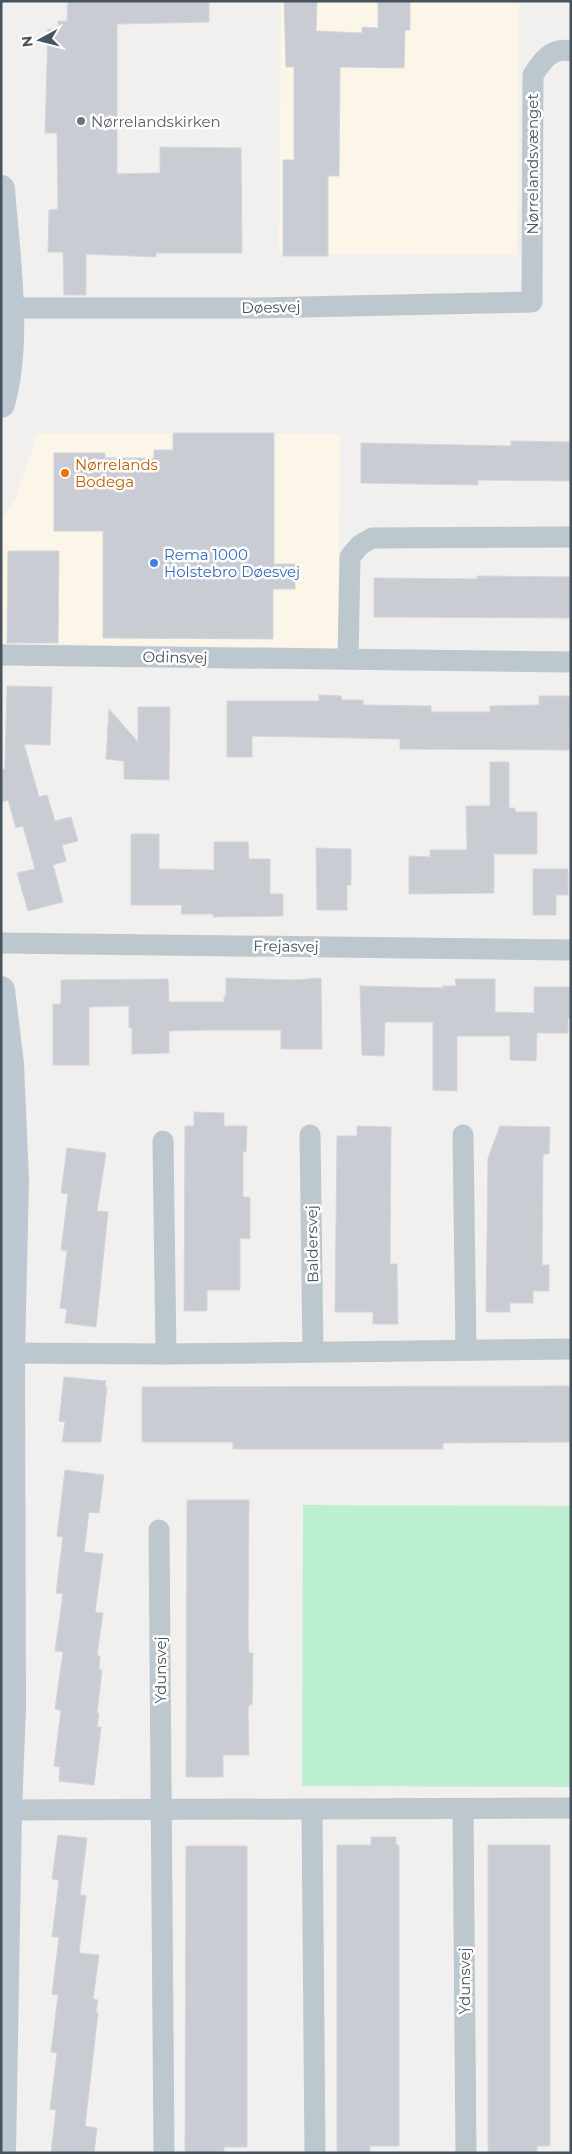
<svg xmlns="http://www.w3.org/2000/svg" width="572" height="2154" font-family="Montserrat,sans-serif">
  <rect width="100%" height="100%" fill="#f2efef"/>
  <!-- commercial -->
  <g fill="#fcf6e9">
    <polygon points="281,1 519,1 517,255 279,253"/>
    <polygon points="38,433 340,434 338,648 1,643 1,522 15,500"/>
  </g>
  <!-- green -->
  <polygon fill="#bdf0d0" points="303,1505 571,1506 571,1787 302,1786"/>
  <!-- building -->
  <g fill="#c9ccd2" stroke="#d3d6db">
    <polygon points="68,1 209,1 209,22 117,24 117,174 160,173 160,147 241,148 242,253 156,253 156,257 86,254 86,295 64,295 63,252 48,252 49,210 58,209 57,133 45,133 48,29 58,30 58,21 67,21"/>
    <polygon points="284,1 317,1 316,31 362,33 362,27 378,28 378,1 410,1 410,30 405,30 404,68 340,67 339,176 328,176 328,256 283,256 283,160 294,160 294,67 286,67"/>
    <polygon points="173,433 274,433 274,564 295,564 295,589 273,589 273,639 103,638 103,531 54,531 54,453 105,453 105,458 154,458 154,450 173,450"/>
    <polygon points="511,441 571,442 571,481 478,480 478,485 361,483 361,443 511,446"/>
    <polygon points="8,551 59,551 58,643 7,643"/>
    <polygon points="477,576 571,577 571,618 374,617 374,578 477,579"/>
    <polygon points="7,686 52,687 50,745 24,744 39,797 47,795 55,821 71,817 78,841 62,845 66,861 53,865 63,902 28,911 17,873 35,869 23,826 16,828 8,800 1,802 1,770 5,769"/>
    <polygon points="319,695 341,696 342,700 363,700 363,705 431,706 431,712 490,712 490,706 539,705 539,696 571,696 570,750 400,749 400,739 252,736 252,757 227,757 227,701 319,701"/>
    <polygon points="138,707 170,707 169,780 124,779 124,761 106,759 109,709 138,742"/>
    <polygon points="490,762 509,762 509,808 515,808 515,812 537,812 537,854 494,854 494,893 409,894 409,856 430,857 430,850 467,850 466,806 490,806"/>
    <polygon points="131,834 159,834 159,869 214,870 214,842 248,842 249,859 270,859 270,894 283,894 283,916 213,917 213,914 181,914 182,905 131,905"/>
    <polygon points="316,848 351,849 351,885 347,885 347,910 317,910"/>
    <polygon points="533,869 568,869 568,895 556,895 556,915 533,915"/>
    <polygon points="226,978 294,980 321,978 322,1049 281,1049 281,1030 210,1030 169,1031 169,1053 132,1054 132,1028 129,1028 129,1006 89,1007 89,1065 53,1065 53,1004 61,1004 61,980 168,979 169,1002 224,1002 224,996 226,996"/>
    <polygon points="455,979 495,979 495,1012 534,1013 534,987 571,987 571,1018 568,1018 568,1033 537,1033 536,1061 510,1060 510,1036 457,1036 457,1091 433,1090 433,1022 385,1022 384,1056 362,1055 360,986 443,988 443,986 456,986"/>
    <polygon points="194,1112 224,1113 224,1126 247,1126 246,1152 243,1152 243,1197 250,1197 250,1239 240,1238 240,1290 207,1290 207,1311 184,1311 185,1126 194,1126"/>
    <polygon points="357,1126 391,1127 390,1264 397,1264 398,1324 373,1324 373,1312 335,1312 337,1136 357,1136"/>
    <polygon points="500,1126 550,1127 549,1154 543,1154 542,1265 549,1265 549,1291 533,1291 533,1303 510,1303 510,1312 486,1312 488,1158"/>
    <polygon points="67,1148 106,1153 97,1211 108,1212 96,1327 65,1323 67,1309 60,1308 67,1251 61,1250 68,1194 61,1193"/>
    <polygon points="64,1377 106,1381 105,1387 107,1387 101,1442 62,1442 65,1422 59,1421"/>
    <polygon points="571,1386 571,1442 443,1443 443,1449 233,1449 233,1442 142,1442 142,1387"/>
    <polygon points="65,1470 104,1475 99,1513 89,1512 84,1552 103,1554 95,1612 103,1613 97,1655 100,1656 99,1670 102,1670 97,1713 99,1713 97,1727 101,1727 94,1785 59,1781 60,1767 54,1766 61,1710 55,1709 63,1652 55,1651 63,1594 56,1593 63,1537 57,1536"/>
    <polygon points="187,1500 249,1500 248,1637 249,1653 253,1653 252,1705 249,1705 248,1709 249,1755 223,1755 223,1777 186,1777"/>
    <polygon points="58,1835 87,1838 80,1895 86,1896 79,1953 99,1955 93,1999 98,2000 96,2013 98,2013 85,2126 97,2128 94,2153 51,2153 56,2110 50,2109 57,2053 51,2052 58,1995 52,1994 59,1937 52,1937 59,1880 52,1879"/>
    <polygon points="371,1837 396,1837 396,1845 399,1845 399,2146 370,2146 370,2153 337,2153 337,1845 371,1845"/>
    <polygon points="488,1845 550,1845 550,2146 537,2146 537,2153 488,2153"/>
    <polygon points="186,1846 247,1846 247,2147 224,2147 224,2153 185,2153"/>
  </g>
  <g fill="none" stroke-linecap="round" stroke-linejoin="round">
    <!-- street -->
    <g stroke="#bdc7ce" stroke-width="21">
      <path d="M9,308H256L532,302L533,75C542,61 551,47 571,51"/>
      <polyline points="1,655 571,662"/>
      <polyline points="348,659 350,557 360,545 372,538 571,537"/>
      <polyline points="1,943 571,950"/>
      <polyline points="310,1135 313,1352"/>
      <polyline points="463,1135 466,1350"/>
      <polyline points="163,1141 166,1354"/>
      <polyline points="1,1353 166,1354 571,1349"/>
      <polyline points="159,1530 164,2153"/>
      <polyline points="312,1809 315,2153"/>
      <polyline points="463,1809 466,2153"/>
      <polyline points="8,1810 571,1808"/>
    </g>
    <!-- secondary -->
    <g stroke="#bdc8d3" stroke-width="28">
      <path d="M1,189C6,256 19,340 1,404"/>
      <polyline points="1,990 10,1064 15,1180 11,1354 12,1708 8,1810 2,2153"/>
    </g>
  </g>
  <!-- markers -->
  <circle fill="#6b7280" stroke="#fff" stroke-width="2" cx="81" cy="121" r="5"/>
  <circle fill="#e8710a" stroke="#fff" stroke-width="2" cx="65" cy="473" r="5"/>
  <circle fill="#3f7fe0" stroke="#fff" stroke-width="2" cx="154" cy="563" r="5"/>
  <g text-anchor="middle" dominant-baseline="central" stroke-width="5" stroke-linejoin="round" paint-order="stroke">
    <!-- worship labels -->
    <g font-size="15" fill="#5b616d" stroke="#fff" text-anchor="start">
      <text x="91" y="121">Nørrelandskirken</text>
    </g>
    <!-- street labels -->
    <g font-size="15" fill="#47535d" stroke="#fff">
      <text transform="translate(532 164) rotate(-90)">Nørrelandsvænget</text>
      <text transform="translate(271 307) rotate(-1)">Døesvej</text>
      <text transform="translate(175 657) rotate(1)">Odinsvej</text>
      <text transform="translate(286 946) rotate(1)">Frejasvej</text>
      <text transform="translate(312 1244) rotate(-91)">Baldersvej</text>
      <text transform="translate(160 1670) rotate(-90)">Ydunsvej</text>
      <text transform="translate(464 1981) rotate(-90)">Ydunsvej</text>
    </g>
    <!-- food labels -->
    <g font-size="15" fill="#c56008" stroke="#fff" text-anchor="start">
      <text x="75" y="464">Nørrelands<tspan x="75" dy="17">Bodega</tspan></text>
    </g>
    <!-- shop labels -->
    <g font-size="15" fill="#366cbe" stroke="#fff" text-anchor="start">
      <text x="164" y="554">Rema 1000<tspan x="164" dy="17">Holstebro Døesvej</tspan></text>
    </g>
  </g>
  <!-- border -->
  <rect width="572" height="2154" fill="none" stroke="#47535d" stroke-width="5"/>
  <!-- north arrow -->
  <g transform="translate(40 40) rotate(263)" stroke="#ffffff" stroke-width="4" paint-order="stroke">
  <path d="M0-4L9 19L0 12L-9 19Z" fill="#47535d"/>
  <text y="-8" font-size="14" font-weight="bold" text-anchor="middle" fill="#47535d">N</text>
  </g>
</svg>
